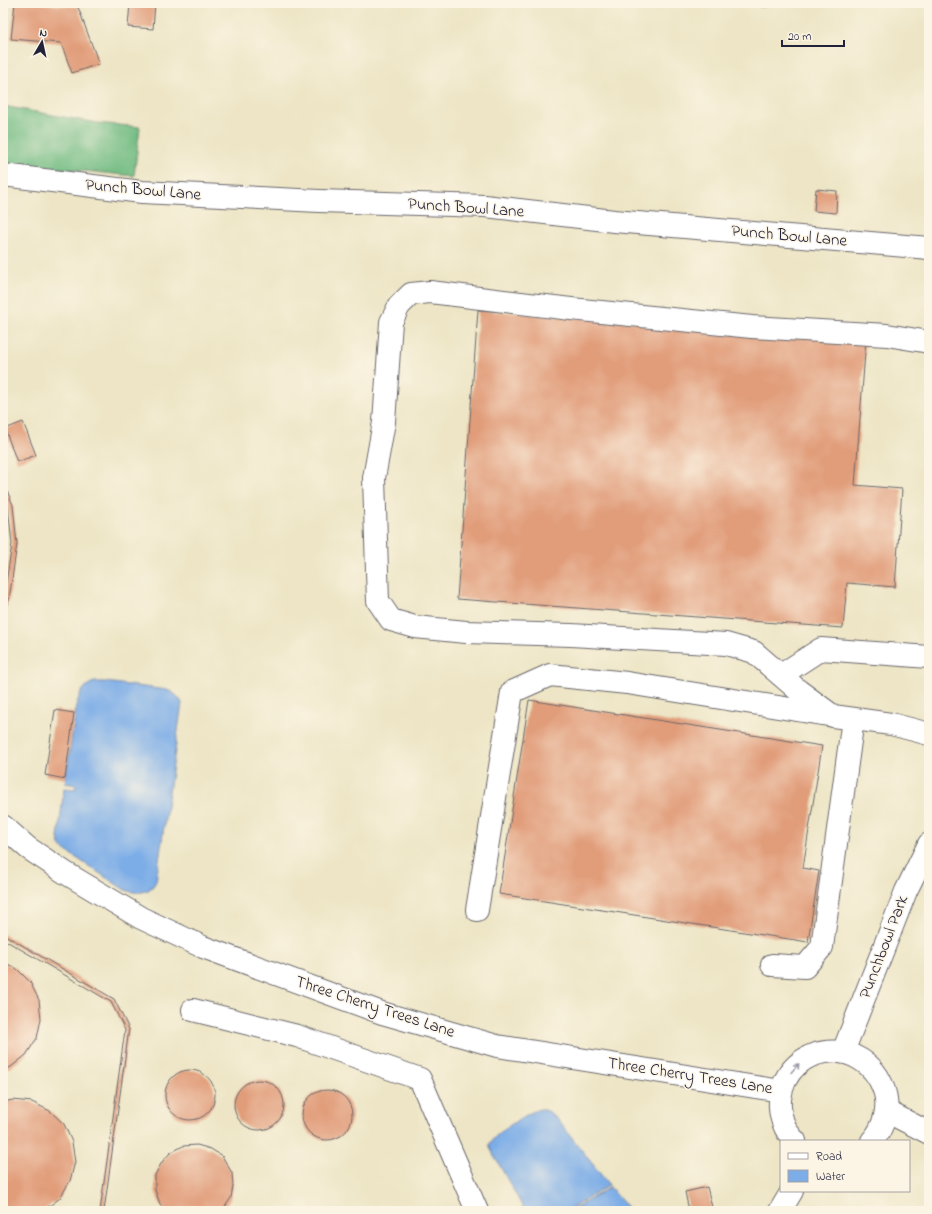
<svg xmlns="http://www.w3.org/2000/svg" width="932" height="1214" font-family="'Indie Flower',sans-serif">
  <rect width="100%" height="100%" fill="#fcf5e5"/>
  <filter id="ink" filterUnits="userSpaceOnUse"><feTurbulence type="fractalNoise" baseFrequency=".025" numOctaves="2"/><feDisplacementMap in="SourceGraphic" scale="8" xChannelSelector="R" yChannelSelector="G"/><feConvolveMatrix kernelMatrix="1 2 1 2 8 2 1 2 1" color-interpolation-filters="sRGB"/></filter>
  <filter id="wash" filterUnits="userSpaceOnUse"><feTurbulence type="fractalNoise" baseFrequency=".012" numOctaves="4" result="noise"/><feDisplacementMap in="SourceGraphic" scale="16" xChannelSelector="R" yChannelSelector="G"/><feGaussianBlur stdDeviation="0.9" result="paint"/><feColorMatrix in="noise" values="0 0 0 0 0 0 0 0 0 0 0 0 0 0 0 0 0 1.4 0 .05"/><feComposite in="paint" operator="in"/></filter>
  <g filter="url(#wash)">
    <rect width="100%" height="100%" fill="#ede5c5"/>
    <!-- forest -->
    <polygon fill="#71bb82" stroke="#4a6e5e" points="3,106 97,123 140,127 134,176 3,163"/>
    <!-- water -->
    <g fill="#7dade7" stroke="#506891">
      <path d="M95,682H105L167,690C174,693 178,696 182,703L156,881C150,894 137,894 125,890L63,849L60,845L58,838L64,788L75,789L76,785L65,783L77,703C80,693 84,685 95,682Z"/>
      <path d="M540,1109L548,1111L558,1120L609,1185L567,1211H525L490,1148C490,1145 489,1145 491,1142C496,1133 530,1111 540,1109Z"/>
      <polygon points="610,1187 630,1211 571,1211"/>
    </g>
    <g id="blocks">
      <!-- building -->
      <g fill="#e19d7a">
        <polygon points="15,3 35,3 78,7 99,64 72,73 61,43 11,39"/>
        <polygon points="130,3 155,3 153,29 128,27"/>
        <polygon points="746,3 768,3 767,7 746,5"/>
        <polygon points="816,189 837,191 836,213 814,211"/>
        <polygon points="478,310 866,339 855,485 902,489 895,587 847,583 843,628 457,599"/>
        <polygon points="23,422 36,455 17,462 5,429"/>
        <polygon points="3,481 13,505 17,544 9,600 3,613 3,602 12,544 8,506 3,494"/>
        <polygon points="529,700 822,746 803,868 819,871 808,942 499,894"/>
        <polygon points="55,710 74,713 65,779 45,775"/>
        <polygon points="3,934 114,999 129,1029 104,1211 100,1211 125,1030 111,1002 3,939"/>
        <polygon points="3,962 16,968 30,982 39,1000 41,1019 37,1038 26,1055 11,1067 3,1070"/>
        <circle cx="190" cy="1095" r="25"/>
        <circle cx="259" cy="1105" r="25"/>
        <circle cx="327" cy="1115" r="25"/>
        <polygon points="13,1100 32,1102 50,1111 64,1124 72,1142 75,1162 70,1181 60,1198 44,1210 40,1211 3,1211 3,1102"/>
        <polygon points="197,1145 211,1149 222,1156 232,1173 233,1186 231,1198 222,1211 166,1211 160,1204 155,1190 155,1175 162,1162 170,1153 183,1146"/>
        <polygon points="707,1187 713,1211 689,1211 685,1192"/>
      </g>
    </g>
  </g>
  <g filter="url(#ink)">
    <use href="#blocks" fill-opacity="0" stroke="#69666b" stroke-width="1"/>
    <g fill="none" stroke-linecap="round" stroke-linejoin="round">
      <!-- minor casing -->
      <g stroke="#69666b" stroke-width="24">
        <g id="minor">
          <polyline points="3,175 142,192 319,201 485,206 614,221 929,248"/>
          <polyline points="929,342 887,335 752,327 571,309 430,292 411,294 399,306 391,322 384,422 374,478 378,601 391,620 415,627 466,632 571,635 726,644 754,652 799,691 833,716 891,724 929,734"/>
          <polyline points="781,675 821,649 929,657"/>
          <polyline points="3,826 28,848 64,872 141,918 203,947 382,1013 497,1046 781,1091"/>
          <polyline points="477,910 512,692 550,675 627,683 828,715"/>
          <polyline points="772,965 805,967 822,947 853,719"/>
          <polyline points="193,1010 297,1036 420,1079 477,1211"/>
          <polyline points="843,1052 906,891 929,844"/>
          <polyline points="886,1111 929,1133"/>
          <path d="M795,1141C784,1130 779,1115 780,1099C787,1041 865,1034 884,1090C890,1107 884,1128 872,1141"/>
          <polyline points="780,1211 792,1191"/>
        </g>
      </g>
      <!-- minor -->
      <use href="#minor" stroke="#fff" stroke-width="22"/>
    </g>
    <!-- one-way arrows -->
    <defs><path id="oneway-shaft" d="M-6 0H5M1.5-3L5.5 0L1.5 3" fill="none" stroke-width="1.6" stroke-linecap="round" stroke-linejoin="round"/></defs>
    <use stroke="#9c9ca7" href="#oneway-shaft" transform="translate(795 1068) rotate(-48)"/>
  </g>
  <g text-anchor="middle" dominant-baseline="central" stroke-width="3" stroke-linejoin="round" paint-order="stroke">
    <!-- street labels -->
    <g font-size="17" fill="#22223b" stroke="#fcf5e5">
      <text transform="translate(143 190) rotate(5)">Punch Bowl Lane</text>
      <text transform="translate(466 208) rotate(4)">Punch Bowl Lane</text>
      <text transform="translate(789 236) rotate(5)">Punch Bowl Lane</text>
      <text transform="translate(884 947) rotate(-69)">Punchbowl Park</text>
      <text transform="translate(375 1007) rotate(18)">Three Cherry Trees Lane</text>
      <text transform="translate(690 1076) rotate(9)">Three Cherry Trees Lane</text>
    </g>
  </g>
  <!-- margin -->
  <rect width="932" height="1214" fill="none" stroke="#fcf5e5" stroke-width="16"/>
  <!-- legend -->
  <rect x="780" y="1140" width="130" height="52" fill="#fcf5e5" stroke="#a5a1a1"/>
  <rect x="788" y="1153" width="20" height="6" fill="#ffffff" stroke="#a5a1a1"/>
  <text x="816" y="1160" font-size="12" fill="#22223b">Road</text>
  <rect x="788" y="1170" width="20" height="12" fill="#7dade7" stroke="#a5a1a1"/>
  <text x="816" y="1180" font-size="12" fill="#22223b">Water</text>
  <!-- north arrow -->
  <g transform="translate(42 42) rotate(9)" stroke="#fcf5e5" stroke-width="3" paint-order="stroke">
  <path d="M0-3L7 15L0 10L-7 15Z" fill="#22223b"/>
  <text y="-6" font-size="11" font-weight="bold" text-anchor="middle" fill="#22223b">N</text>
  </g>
  <!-- scale -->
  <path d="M782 40v6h62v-6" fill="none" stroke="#22223b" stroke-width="2"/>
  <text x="788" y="40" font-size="12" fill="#22223b" stroke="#fcf5e5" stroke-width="3" paint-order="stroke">20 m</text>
</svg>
